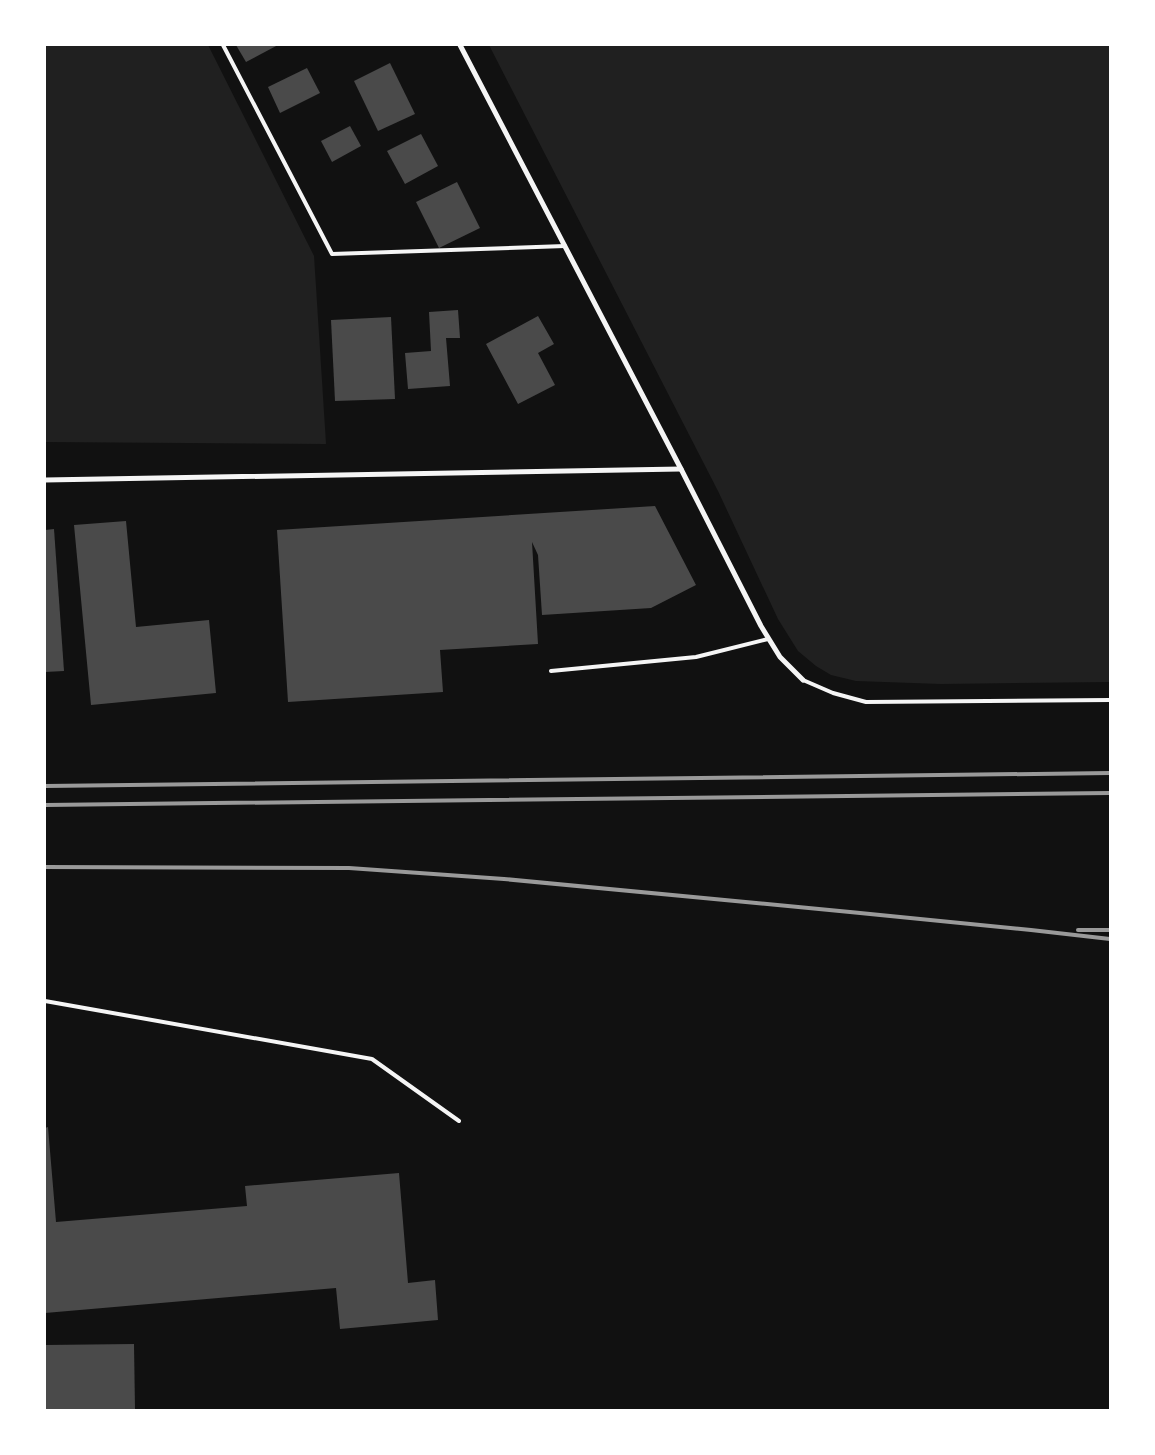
<svg xmlns="http://www.w3.org/2000/svg" width="1155" height="1455" font-family="'Nunito Sans',sans-serif">
  <rect width="100%" height="100%" fill="#111"/>
  <!-- green -->
  <g fill="#202020">
    <polygon points="45,45 208,45 314,256 326,444 45,442"/>
    <polygon points="489,45 1110,45 1110,682 941,684 856,681 831,675 816,666 798,651 778,619 718,491"/>
  </g>
  <!-- building -->
  <g fill="#4a4a4a">
    <polygon points="236,45 278,45 246,62"/>
    <polygon points="390,63 415,114 378,131 354,81"/>
    <polygon points="307,68 320,93 280,113 268,87"/>
    <polygon points="350,126 361,146 332,162 321,141"/>
    <polygon points="421,134 438,166 405,184 387,151"/>
    <polygon points="457,182 480,228 439,248 416,202"/>
    <polygon points="458,310 460,338 446,338 450,386 408,389 405,353 431,351 429,312"/>
    <polygon points="538,316 554,344 538,353 555,385 518,404 486,344"/>
    <polygon points="391,317 395,399 335,401 331,320"/>
    <polygon points="655,506 696,585 651,608 542,615 538,555 532,542 538,644 440,650 443,692 288,702 277,530"/>
    <polygon points="126,521 136,627 209,620 216,693 91,705 74,525"/>
    <polygon points="54,529 64,671 45,672 45,530"/>
    <polygon points="48,1127 56,1222 247,1206 245,1186 399,1173 408,1283 435,1280 438,1320 340,1329 336,1288 45,1313 45,1128"/>
    <polygon points="134,1344 135,1410 45,1410 45,1345"/>
  </g>
  <g fill="none" stroke-linecap="round" stroke-linejoin="round">
    <!-- service -->
    <g stroke="#f5f5f5" stroke-width="4">
      <polyline points="223,45 332,254 565,246"/>
      <polyline points="551,671 696,657 768,639"/>
      <polyline points="803,680 833,693 866,702 1110,700"/>
      <polyline points="45,1001 372,1059 459,1121"/>
    </g>
    <!-- minor -->
    <g stroke="#f5f5f5" stroke-width="5">
      <polyline points="460,45 681,469 761,626 780,657 803,680"/>
      <polyline points="45,480 681,469"/>
    </g>
    <!-- rail -->
    <g stroke="#9a9a9a" stroke-width="4">
      <polyline points="45,786 1110,773"/>
      <polyline points="45,805 1110,793"/>
      <polyline points="45,867 349,868 504,879 850,912 1031,930 1110,939"/>
      <polyline points="1078,930 1110,930"/>
    </g>
  </g>
  <!-- border -->
  <rect width="1155" height="1455" fill="none" stroke="#ffffff" stroke-width="92"/>
</svg>
